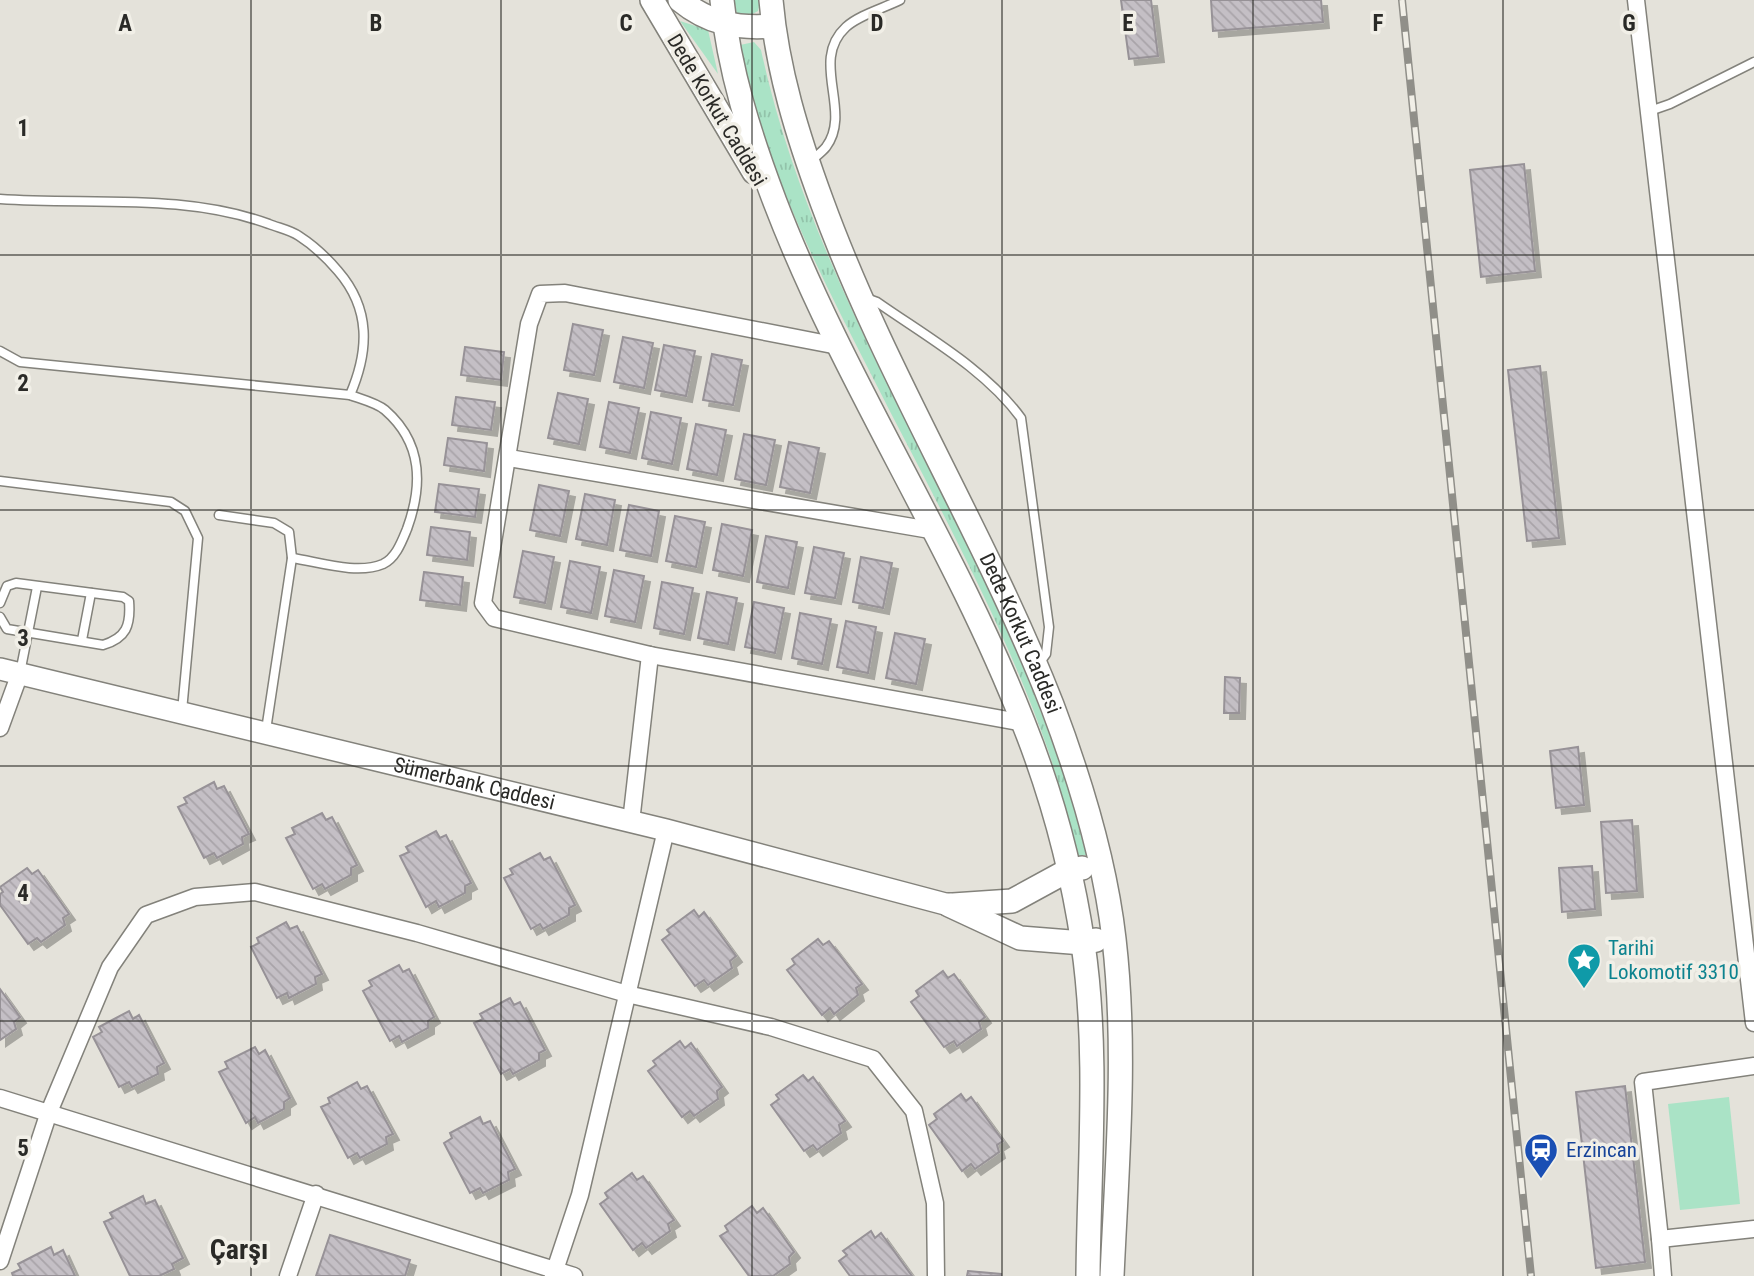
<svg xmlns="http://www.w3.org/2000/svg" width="1754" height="1276" font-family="'Roboto Condensed',sans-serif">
  <defs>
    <pattern id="grass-tufts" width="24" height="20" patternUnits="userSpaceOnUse" patternTransform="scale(1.75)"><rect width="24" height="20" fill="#aae3c6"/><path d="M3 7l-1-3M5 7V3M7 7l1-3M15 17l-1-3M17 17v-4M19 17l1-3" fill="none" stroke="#92c3aa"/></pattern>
    <pattern id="building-back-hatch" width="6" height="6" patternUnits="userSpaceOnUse" patternTransform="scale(1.75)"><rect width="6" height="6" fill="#c4bfc5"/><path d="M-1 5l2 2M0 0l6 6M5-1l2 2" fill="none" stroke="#a9a4a9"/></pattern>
    <filter id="shadow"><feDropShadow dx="6" dy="6" stdDeviation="0" flood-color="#0004"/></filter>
  </defs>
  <rect width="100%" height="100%" fill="#e4e2da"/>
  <!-- grass -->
  <g fill="url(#grass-tufts)">
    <polygon points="734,0 760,0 758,11 747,17 737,14"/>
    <polygon points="680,21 708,30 718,74"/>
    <path d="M754,42L761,50C823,336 1018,570 1086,855L1076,857C1068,822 1060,785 1048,750C1004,623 936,502 875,382C821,276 762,164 740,45Z"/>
  </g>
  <!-- green -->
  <polygon fill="#aae3c6" points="1729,1097 1740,1204 1680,1210 1668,1104"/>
  <!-- building -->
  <g fill="url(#building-back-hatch)" stroke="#979297" stroke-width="2" filter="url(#shadow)">
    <polygon points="1121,0 1151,0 1158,56 1129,59"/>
    <polygon points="1211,0 1321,0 1323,22 1213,31"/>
    <polygon points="1524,164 1535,271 1481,277 1470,170"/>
    <polygon points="573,324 603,330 594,375 564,370"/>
    <polygon points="623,337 653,343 644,388 614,382"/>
    <polygon points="664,345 695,351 686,396 655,390"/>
    <polygon points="465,347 504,352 501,380 461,375"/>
    <polygon points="712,354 742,360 733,405 703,400"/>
    <polygon points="1540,366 1559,538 1527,541 1508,370"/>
    <polygon points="558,393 588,399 579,444 548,438"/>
    <polygon points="456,397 495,402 491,430 452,425"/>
    <polygon points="609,402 639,408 630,453 600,447"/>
    <polygon points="651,412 681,418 672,464 642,458"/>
    <polygon points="696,424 726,430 717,475 687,469"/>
    <polygon points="744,434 775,440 766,485 735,479"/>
    <polygon points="448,438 487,443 484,471 444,465"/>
    <polygon points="789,442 819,448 810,493 780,487"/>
    <polygon points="439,484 479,489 475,517 435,512"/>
    <polygon points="539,485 569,491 560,536 530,530"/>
    <polygon points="585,494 615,500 607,545 576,539"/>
    <polygon points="629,505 659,511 651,556 620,550"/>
    <polygon points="675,516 705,522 696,567 666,561"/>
    <polygon points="722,524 752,530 743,576 713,570"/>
    <polygon points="431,527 470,532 467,560 427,555"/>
    <polygon points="766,536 797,542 788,588 757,582"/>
    <polygon points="814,547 844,553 835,598 805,593"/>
    <polygon points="523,551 554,557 545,603 514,597"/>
    <polygon points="861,557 892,563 883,608 853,602"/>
    <polygon points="570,561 600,567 591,613 561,607"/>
    <polygon points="614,570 644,576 635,622 605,616"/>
    <polygon points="424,572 463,577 460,605 420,600"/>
    <polygon points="662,582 693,588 684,634 654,628"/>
    <polygon points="707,592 737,598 728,644 698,638"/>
    <polygon points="754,602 784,608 775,653 745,647"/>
    <polygon points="800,613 831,619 822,664 792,658"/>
    <polygon points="846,621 876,627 868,673 837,667"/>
    <polygon points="895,633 925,639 916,684 886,678"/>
    <polygon points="1225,677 1240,678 1239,713 1224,713"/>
    <polygon points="1578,747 1584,805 1556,808 1550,751"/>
    <polygon points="214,782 217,789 224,786 249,834 242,837 243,844 217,858 214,853 204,858 178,807 187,803 184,798"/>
    <polygon points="322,813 326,820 332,817 357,865 351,868 351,875 325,889 322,884 313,889 286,838 295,834 292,828"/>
    <polygon points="1632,820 1637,891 1606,893 1601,822"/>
    <polygon points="436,831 440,838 446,835 471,883 465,886 465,893 439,907 436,901 426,907 400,856 409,852 406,847"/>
    <polygon points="540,853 544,860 550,857 575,905 569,908 569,915 543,929 540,924 531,929 504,878 513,874 510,869"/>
    <polygon points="1592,866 1595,909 1562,912 1559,868"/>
    <polygon points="27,868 32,874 38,870 69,914 63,918 65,925 41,942 37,938 28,944 0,905 0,894 3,892 0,887"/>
    <polygon points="694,910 699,917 704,912 736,956 730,961 732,968 708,985 704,980 695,986 662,940 670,934 667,930"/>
    <polygon points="286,922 290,929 297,926 322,974 315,977 316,984 289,998 287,993 277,998 251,947 259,943 257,938"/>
    <polygon points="818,939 823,945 829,941 862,984 856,988 858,995 834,1014 830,1008 822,1015 787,970 795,964 792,959"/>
    <polygon points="399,965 403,972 409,969 434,1017 428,1021 428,1028 402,1042 399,1036 390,1041 363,991 372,986 369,981"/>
    <polygon points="943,971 948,978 954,974 985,1017 979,1022 981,1029 957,1046 954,1041 944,1047 911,1002 919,996 916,991"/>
    <polygon points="0,989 20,1017 14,1022 16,1029 0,1040"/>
    <polygon points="510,998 514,1005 520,1002 545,1050 539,1053 539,1060 513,1074 510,1069 501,1074 474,1023 483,1019 480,1014"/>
    <polygon points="129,1011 133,1019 139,1015 164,1063 157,1067 158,1074 132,1087 129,1082 119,1087 93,1037 102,1032 99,1027"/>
    <polygon points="680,1041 685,1048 691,1043 722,1087 717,1091 718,1099 694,1116 690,1111 682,1117 648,1071 656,1065 653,1061"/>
    <polygon points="255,1047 259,1054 265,1050 290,1098 284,1102 284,1109 258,1123 255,1117 246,1123 219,1072 228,1068 225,1062"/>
    <polygon points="803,1075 808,1081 813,1077 845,1121 839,1125 841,1133 817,1150 813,1145 804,1151 771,1105 779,1099 776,1095"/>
    <polygon points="357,1082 361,1089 367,1086 393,1134 386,1137 387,1144 360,1158 357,1153 348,1158 321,1107 330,1103 328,1098"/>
    <polygon points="1625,1086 1645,1262 1596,1268 1576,1092"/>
    <polygon points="961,1094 966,1101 971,1097 1003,1141 997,1145 999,1152 975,1169 971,1164 962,1171 929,1125 937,1119 934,1114"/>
    <polygon points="480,1117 483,1124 490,1121 515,1169 508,1172 509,1180 483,1193 480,1188 470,1193 444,1143 452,1138 450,1133"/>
    <polygon points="632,1173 637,1180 643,1176 674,1220 668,1224 670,1231 646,1248 642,1243 633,1250 600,1204 608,1198 605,1193"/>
    <polygon points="143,1196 146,1204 155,1200 183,1258 172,1264 174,1269 159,1276 130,1276 104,1222 113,1218 110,1213"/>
    <polygon points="752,1206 757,1213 763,1208 794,1252 789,1257 790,1264 773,1276 749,1276 720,1236 728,1231 725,1226"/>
    <polygon points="871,1231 875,1238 881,1233 912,1276 850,1276 839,1261 847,1255 843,1251"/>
    <polygon points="330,1235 410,1260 405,1276 316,1276"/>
    <polygon points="51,1247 54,1255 63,1250 75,1276 13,1276 12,1273 21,1269 18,1264"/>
    <polygon points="968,1271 1001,1274 1001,1276 967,1276"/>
  </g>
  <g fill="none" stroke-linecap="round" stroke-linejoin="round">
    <!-- service casing -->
    <g stroke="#83827b" stroke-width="11">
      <g id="service">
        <polyline points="1647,112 1670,104 1754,62"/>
        <path d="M810,162C815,157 822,152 826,147C853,111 809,61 846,27C859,15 884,8 900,0"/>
        <path d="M0,199C89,205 184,193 269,224C279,228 290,230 299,236C313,245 327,258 338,271C371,309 369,351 350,395"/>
        <path d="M866,298L877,302C927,337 985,369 1021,418L1049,627L1046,654L1038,665"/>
        <path d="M0,351L20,362L350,395C361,399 377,403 385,410C423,443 423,485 407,529C402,541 396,558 383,564C357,575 319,562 292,558"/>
        <polyline points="0,481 171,502 185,511 198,538 182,711"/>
        <polyline points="219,515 274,523 289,532 292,558 266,730"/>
        <path d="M0,603L7,586L16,583L123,597L129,601C131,626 126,638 103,645L7,629L0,617"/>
        <polyline points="82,640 91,593"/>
        <polyline points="20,673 37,587"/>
      </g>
    </g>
    <!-- minor casing -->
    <g stroke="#83827b" stroke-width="19">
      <g id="minor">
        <polyline points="1636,0 1754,1023"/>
        <polyline points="838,346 565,293 540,294 529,324 483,603 494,618 650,655 1024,723"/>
        <polyline points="509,458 936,531"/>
        <polyline points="0,728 20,673"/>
        <polyline points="631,822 650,655"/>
        <polyline points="1754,1066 1643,1082 1660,1239 1754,1229"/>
        <polyline points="0,1098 574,1276"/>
        <polyline points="1660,1239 1663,1276"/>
        <polyline points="0,1261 49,1112 110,967 146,915 195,897 255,892 417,933 627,994 771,1027 873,1059 914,1111 935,1203 936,1276"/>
        <polyline points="288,1276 316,1194"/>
        <polyline points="553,1276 580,1195 666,830"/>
      </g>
    </g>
    <!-- tertiary casing -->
    <g stroke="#83827b" stroke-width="24">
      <g id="tertiary">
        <path id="s1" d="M0,669L666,830L949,905"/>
      </g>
    </g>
    <!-- secondary casing -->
    <g stroke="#83827b" stroke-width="26">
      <g id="secondary">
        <polyline points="652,0 754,172"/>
        <path d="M680,0C708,23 737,29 773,26"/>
        <path d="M722,0C729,71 750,136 775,202C844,382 953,543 1023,722C1051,792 1072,870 1083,944C1099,1053 1089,1167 1088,1276"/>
        <path id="s2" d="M771,0C777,70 798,137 822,202C885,375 985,533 1052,705C1080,779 1105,860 1114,939C1127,1051 1117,1164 1112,1276"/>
        <polyline points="949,905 1020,938 1083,943 1096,940"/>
        <polyline points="953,905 1012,901 1067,871 1082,868"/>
      </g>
    </g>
    <!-- service -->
    <use href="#service" stroke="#fff" stroke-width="8"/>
    <!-- minor -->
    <use href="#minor" stroke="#fff" stroke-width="16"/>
    <!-- tertiary -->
    <use href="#tertiary" stroke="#fff" stroke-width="21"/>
    <!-- secondary -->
    <use href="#secondary" stroke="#fff" stroke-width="23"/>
    <!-- rail casing -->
    <g stroke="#908f89" stroke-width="8">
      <polyline id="rail" points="1402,0 1531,1276"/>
    </g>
    <!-- rail -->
    <use href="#rail" stroke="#f1efe7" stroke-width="5" stroke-dasharray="16" stroke-linecap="butt"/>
  </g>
  <!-- grid -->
  <path fill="none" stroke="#2a2a27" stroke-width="2" stroke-opacity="0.55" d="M251,0V1276M501,0V1276M752,0V1276M1002,0V1276M1253,0V1276M1503,0V1276M0,255H1754M0,510H1754M0,766H1754M0,1021H1754"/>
  <!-- icons -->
  <defs>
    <g id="sight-pin" transform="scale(1.75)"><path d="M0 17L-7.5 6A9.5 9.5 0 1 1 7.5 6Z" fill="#0f9aa8" stroke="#f1efe7"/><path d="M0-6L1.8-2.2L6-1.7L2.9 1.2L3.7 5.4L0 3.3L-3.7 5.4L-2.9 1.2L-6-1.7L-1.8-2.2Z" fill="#fff"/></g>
    <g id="station-pin" transform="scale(1.75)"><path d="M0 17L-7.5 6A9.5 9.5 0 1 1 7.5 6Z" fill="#1a4fb4" stroke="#f1efe7"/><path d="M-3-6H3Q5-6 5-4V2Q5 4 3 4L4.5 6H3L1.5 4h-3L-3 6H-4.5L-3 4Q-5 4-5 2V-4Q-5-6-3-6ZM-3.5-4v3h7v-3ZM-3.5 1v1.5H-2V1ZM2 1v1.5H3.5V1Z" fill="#fff"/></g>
  </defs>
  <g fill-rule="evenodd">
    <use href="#sight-pin" x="1584" y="960"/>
    <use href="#station-pin" x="1541" y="1150"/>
  </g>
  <g text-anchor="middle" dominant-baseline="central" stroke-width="7" stroke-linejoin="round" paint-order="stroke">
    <!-- street labels -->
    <g font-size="21" fill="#2a2a27" stroke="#f1efe7">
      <text transform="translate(717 110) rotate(59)">Dede Korkut Caddesi</text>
      <text stroke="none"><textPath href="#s2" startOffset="684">Dede Korkut Caddesi</textPath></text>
      <text stroke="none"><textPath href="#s1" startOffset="488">Sümerbank Caddesi</textPath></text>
    </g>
    <!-- culture labels -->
    <g font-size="21" fill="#0d838f" stroke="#f1efe7" text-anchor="start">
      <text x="1608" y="948">Tarihi<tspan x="1608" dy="24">Lokomotif 3310</tspan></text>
    </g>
    <!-- transit labels -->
    <g font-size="21" fill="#164399" stroke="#f1efe7" text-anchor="start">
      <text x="1566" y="1150">Erzincan</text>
    </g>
    <!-- district labels -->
    <g font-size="28" font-weight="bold" fill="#2a2a27" stroke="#f1efe7">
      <text x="239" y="1249">Çarşı</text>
    </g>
  </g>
  <g font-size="23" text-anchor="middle" font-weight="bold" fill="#2a2a27" stroke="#f1efe7" stroke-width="7" stroke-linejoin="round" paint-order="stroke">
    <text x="125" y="31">A</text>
    <text x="376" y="31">B</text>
    <text x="626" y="31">C</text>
    <text x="877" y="31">D</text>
    <text x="1128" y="31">E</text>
    <text x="1378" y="31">F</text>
    <text x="1629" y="31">G</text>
    <text x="23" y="136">1</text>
    <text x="23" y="391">2</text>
    <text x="23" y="646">3</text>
    <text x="23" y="901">4</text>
    <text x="23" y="1156">5</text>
  </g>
</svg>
